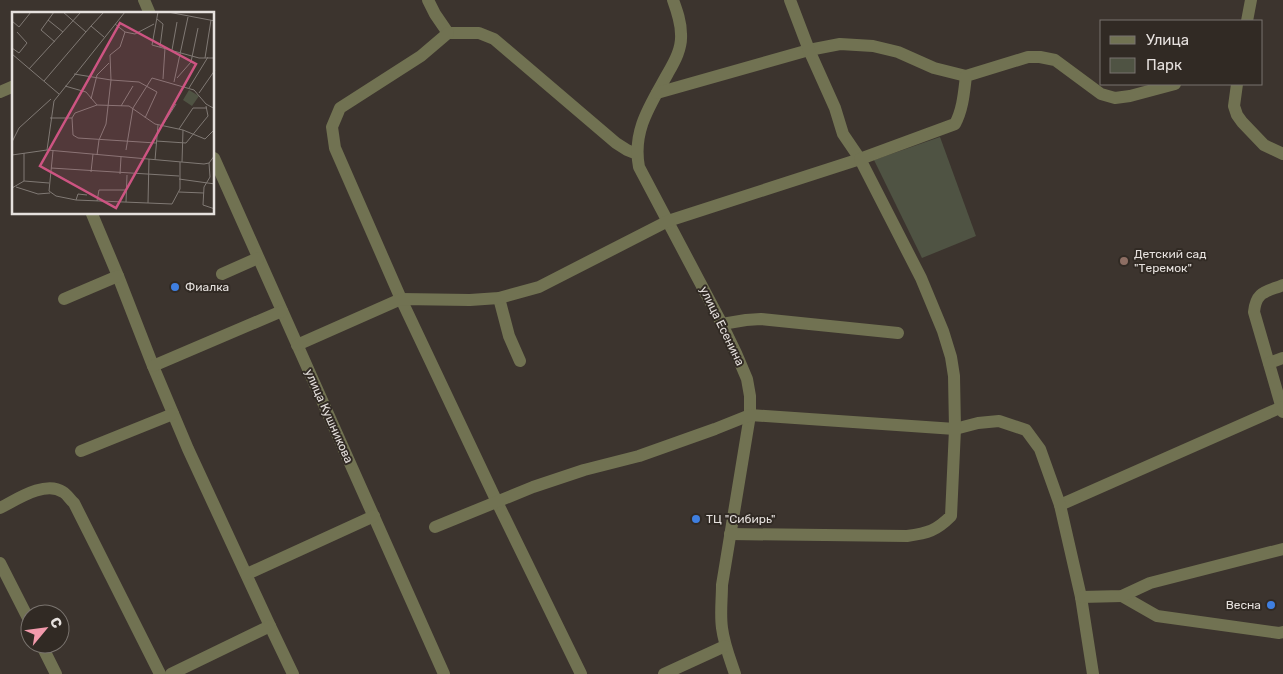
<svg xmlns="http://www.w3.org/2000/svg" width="1283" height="674" font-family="Rubik,sans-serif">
  <rect width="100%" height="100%" fill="#3c342e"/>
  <!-- green -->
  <polygon fill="#4f5343" points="940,137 976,236 922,258 874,160"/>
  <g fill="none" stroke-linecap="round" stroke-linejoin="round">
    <!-- minor -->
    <g stroke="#717252" stroke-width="12">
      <polyline points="144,0 150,14"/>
      <polyline points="428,0 435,14 448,33 479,33 494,39 616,143 627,150 637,154"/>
      <path d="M673,0C677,11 681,22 681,34C682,48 675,61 668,73C651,104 632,130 639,167L722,324L736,353L747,379L750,396V415L722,585C722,599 720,614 722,628C724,644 730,659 735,674"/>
      <polyline points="1247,21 1251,0"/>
      <polyline points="448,33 421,56 340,108 332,127 335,148 401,299 497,502 581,674"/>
      <polyline points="1237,84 1234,106 1237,115 1242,122 1264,145 1283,154"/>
      <polyline points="0,92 14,86"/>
      <polyline points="657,93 809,50 840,44 873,46 898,52 934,68 966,76"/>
      <polyline points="214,158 444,674"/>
      <polyline points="92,214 118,276 153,366 188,449 270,626 293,674"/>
      <polyline points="222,274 258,258"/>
      <path d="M1283,285C1266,292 1256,291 1254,312L1283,412"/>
      <polyline points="499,298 509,336 520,361"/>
      <polyline points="64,299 118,276"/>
      <polyline points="722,324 746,320 761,319 898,333"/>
      <polyline points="297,345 401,299 470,300 499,298 539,287 668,221 860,159 843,134 835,108 809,50 790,0"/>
      <polyline points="1269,363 1283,358"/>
      <polyline points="153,366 282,311"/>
      <polyline points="81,451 173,414"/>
      <polyline points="1060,505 1282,407"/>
      <path d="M0,508C16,500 45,480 63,492C67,494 70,500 74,503L160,674"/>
      <polyline points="435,527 533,487 584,470 639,456 715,429 750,415 955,429 978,423 999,421 1026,430 1040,449 1060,505 1081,597 1093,674"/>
      <path d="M730,534L907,536C928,533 936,531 951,516L955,429L954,376L951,357L943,331L921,278L860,159L955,124C963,109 964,92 966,76L1028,57H1040L1055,60L1101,94L1115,98L1130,96L1175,84"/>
      <polyline points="0,563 30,622"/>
      <polyline points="247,574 374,516"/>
      <polyline points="1122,596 1157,616 1279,633 1283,632"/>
      <polyline points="1081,597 1122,596 1150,583 1283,549"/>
      <polyline points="41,644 56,674"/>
      <polyline points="171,674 270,626"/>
      <polyline points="664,674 725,646"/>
    </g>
  </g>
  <!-- markers -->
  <circle fill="#8d6e63" stroke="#312a24" stroke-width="2" cx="1124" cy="261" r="5"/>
  <g fill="#3f7fe0" stroke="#312a24" stroke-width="2">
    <circle cx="175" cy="287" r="5"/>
    <circle cx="696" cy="519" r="5"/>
    <circle cx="1271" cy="605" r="5"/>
  </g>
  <g text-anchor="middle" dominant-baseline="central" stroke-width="4" stroke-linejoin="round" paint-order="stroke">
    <!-- poi labels -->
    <g font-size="12" fill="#e6e1de" stroke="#312a24" text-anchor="start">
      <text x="1134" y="254">Детский сад<tspan x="1134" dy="14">"Теремок"</tspan></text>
      <text x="185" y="287">Фиалка</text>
      <text x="706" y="519">ТЦ "Сибирь"</text>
      <text x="1261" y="605" text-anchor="end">Весна</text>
    </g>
    <!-- street labels -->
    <g font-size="12" fill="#e6e1de" stroke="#312a24">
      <text transform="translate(722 326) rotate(64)">улица Есенина</text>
      <text transform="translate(329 416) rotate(66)">улица Кушникова</text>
    </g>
  </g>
  <!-- overview -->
  <g transform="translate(12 12)">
    <rect width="202" height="202" fill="#3c342e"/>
    <path d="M177,78L187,84L180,94L171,88Z" fill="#4f5343"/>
    <path fill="none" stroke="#807974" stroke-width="1" d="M42,0L29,18L43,30M51,0L74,20M146,0L140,33L187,46H203M156,0L203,9M145,7L151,12L148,35M36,8L51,20M0,9L7,15L19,0M103,12L113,20L108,35L98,43L99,68L127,70L145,80L133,106M79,14L92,0M113,20L123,22L142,12M0,36L7,41L15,31L5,20M160,38L165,10M0,42L47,82M193,46L199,8M17,57L69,0M62,62L99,68L94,112L87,128L85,143M165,66L179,50L186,16M151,67L153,36M32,69L79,14L92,25M162,70L176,5M53,74L74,80L85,93L117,94L143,112L171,118L193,127L203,117M177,76L196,45M187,81L203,58M79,87L85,63L97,51M109,94L121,74M38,106H60L63,101L85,93M60,106L61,123L66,126L144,131M150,114L164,92M167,117L181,96H195M144,129L174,131L196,104L194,94M0,130L7,116L39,87M35,138L42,89L113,0M114,138L121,96L140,66L182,78L194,92L203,97M41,139L37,179L44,184L64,188L160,192L168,177V150M0,143L35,138L192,152L197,151L203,143M143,148L146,113M170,150L171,118M197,151L198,165L192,175L191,193L203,197M39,156L167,164M79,160L81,142M108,162L109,145M167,167L203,172M12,169V141M4,175L26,182L38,181M0,176L12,169L37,171M167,180L192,181M64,188L66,182L75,183M85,189L87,178H114M114,190L115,163M136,191L137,147"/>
    <path fill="#cd5482" fill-opacity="0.15" stroke="#cd5482" stroke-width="2.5" d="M108,11L184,52L104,196L28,154Z"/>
    <rect width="202" height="202" fill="none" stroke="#e6e1de" stroke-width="2.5"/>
  </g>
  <!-- legend -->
  <rect x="1100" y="20" width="162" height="65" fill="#312a24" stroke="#79736e"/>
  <rect x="1110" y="36" width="25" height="8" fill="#717252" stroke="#79736e"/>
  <text x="1146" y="45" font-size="15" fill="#e6e1de">Улица</text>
  <rect x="1110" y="58" width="25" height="15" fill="#4f5343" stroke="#79736e"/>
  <text x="1146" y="70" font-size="15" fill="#e6e1de">Парк</text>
  <!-- north arrow -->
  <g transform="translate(45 629) rotate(61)"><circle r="24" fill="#312a24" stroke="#79736e"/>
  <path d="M0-4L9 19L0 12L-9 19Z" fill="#f29aac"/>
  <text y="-8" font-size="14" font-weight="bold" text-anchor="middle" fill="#e6e1de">С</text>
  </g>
</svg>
